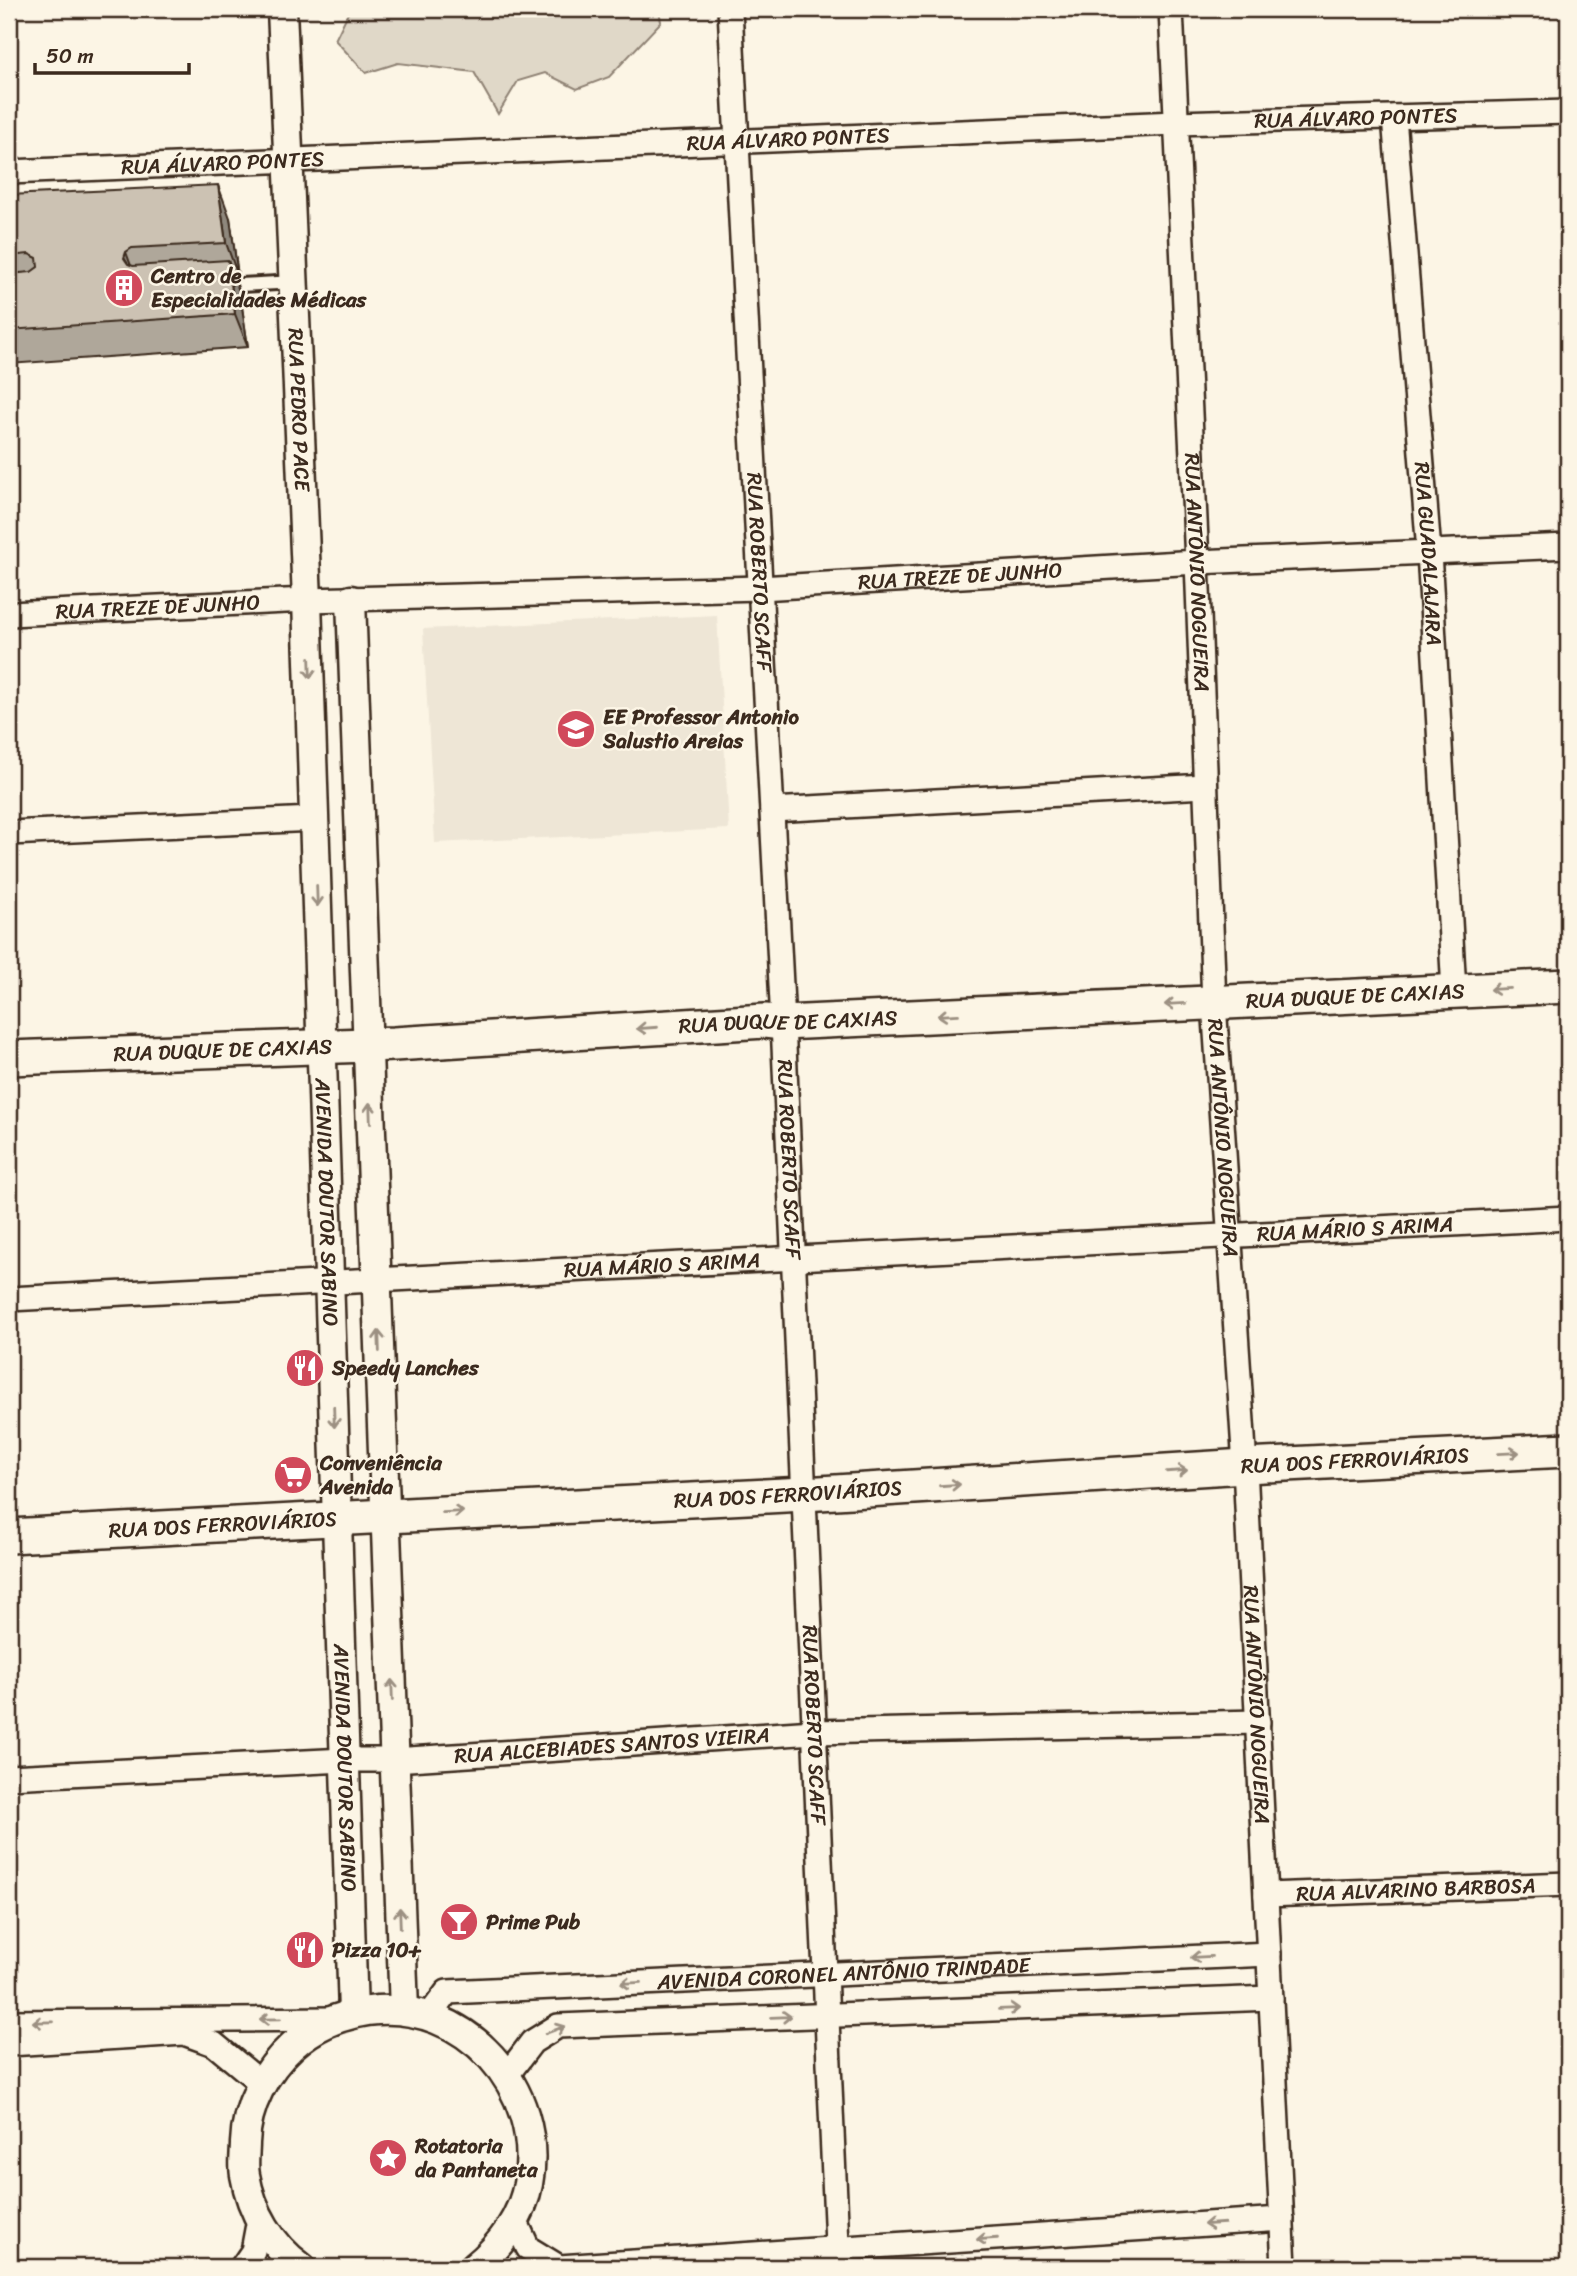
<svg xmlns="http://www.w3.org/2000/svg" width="1577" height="2276" font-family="Sriracha,sans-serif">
  <rect width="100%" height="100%" fill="#fcf5e5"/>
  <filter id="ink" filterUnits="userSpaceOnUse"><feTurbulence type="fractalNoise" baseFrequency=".0143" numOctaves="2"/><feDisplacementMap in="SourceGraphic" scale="14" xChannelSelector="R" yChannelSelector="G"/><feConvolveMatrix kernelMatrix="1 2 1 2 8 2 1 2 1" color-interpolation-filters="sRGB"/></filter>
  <g filter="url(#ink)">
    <!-- built -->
    <polygon fill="#eee6d6" points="717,615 729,829 435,843 423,629"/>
    <!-- green -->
    <polygon fill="#e0d8c8" stroke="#8e8173" stroke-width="2" points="350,9 659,9 661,22 609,77 577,89 545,73 518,81 498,114 474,72 398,63 366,73 335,40"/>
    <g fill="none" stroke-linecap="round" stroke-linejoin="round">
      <!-- service casing -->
      <g stroke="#3b2a1e" stroke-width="18">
        <polyline id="service" points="222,286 295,282"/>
      </g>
      <!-- minor casing -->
      <g stroke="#3b2a1e" stroke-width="28">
        <g id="minor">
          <path id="s1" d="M730,9L783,1023L838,2267"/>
          <path id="s2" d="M1171,9L1197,562L1214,1003L1245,1466L1284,2267"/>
          <path id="s3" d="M1394,117L1429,552L1454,991"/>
          <path id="s4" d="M9,172L1176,123L1568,112"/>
          <path id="s5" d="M9,614L307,600L760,588L1197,562L1568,546"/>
          <polyline points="772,810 1205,786"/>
          <polyline points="9,833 314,819"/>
          <path id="s6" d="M9,1299L1568,1218"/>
          <path id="s7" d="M9,1777L345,1760H394L814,1732L1258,1722"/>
          <path id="s8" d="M1266,1895L1568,1884"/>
          <path id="s9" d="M429,2016L447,1992L1269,1954"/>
          <polyline points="9,2022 335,2019"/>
          <polyline points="9,2044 184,2033 214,2044 261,2083"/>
          <polyline points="507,2075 532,2042 558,2026 1271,1998"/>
          <polyline points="515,2220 528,2248 559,2267 1282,2219"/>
          <polyline points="242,2267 253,2251 259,2219"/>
        </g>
      </g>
      <!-- tertiary casing -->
      <g stroke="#3b2a1e" stroke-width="33">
        <g id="tertiary">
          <path id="s10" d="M282,9L307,600L353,2013"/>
          <polyline points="351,600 404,2010"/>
          <path d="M301,2267C272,2247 251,2211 245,2175C243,2165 245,2153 245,2143C246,2106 265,2071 292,2046C313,2027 340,2015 368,2011C465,1998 546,2089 528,2184C522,2217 501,2246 475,2267"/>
        </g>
      </g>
      <!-- secondary casing -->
      <g stroke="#3b2a1e" stroke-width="38">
        <g id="secondary">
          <path id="s11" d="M9,1058L394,1044L765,1021L783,1023L1568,986"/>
          <path id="s12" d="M9,1536L804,1494L1245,1466L1568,1450"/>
        </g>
      </g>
      <!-- service -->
      <use href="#service" stroke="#fcf5e5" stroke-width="12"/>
      <!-- minor -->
      <use href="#minor" stroke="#fcf5e5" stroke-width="23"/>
      <!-- tertiary -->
      <use href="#tertiary" stroke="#fcf5e5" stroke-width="28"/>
      <!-- secondary -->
      <use href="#secondary" stroke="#fcf5e5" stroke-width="33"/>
    </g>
    <!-- wall -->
    <polygon fill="#afa79a" stroke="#3b2a1e" stroke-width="2" points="9,195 230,218 238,276 234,276 240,294 248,347 9,364"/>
    <!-- shaded-wall -->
    <g fill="#8f887d" stroke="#3b2a1e" stroke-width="2">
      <polygon points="218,185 230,218 238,276 226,243"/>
      <polygon points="126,252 138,285 124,258"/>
      <polygon points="228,260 240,294 248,347 235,314"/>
    </g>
    <!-- building -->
    <polygon fill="#ccc2b3" stroke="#3b2a1e" stroke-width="2" points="218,185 226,243 132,248 126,252 124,258 128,264 133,266 228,260 235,314 9,330 9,274 31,272 38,267 37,258 29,254 9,256 9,195"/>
    <!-- one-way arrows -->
    <defs><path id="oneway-shaft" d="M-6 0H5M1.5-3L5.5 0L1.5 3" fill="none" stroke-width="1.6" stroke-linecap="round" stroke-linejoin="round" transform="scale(1.75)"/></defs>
    <g stroke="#9c9082">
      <use href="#oneway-shaft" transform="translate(310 668) rotate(88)"/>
      <use href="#oneway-shaft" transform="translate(317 896) rotate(88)"/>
      <use href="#oneway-shaft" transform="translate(1500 989) rotate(177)"/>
      <use href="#oneway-shaft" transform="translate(1175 1004) rotate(177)"/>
      <use href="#oneway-shaft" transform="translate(948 1015) rotate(177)"/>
      <use href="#oneway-shaft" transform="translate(647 1028) rotate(176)"/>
      <use href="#oneway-shaft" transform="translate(370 1113) rotate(-92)"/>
      <use href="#oneway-shaft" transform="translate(379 1341) rotate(-92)"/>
      <use href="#oneway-shaft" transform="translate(334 1417) rotate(88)"/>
      <use href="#oneway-shaft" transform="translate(1509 1453) rotate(-3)"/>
      <use href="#oneway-shaft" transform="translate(1177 1471) rotate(-4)"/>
      <use href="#oneway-shaft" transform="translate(950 1485) rotate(-4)"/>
      <use href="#oneway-shaft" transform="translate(453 1512) rotate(-3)"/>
      <use href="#oneway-shaft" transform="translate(392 1690) rotate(-92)"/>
      <use href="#oneway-shaft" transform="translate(400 1918) rotate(-92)"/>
      <use href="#oneway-shaft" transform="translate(1201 1957) rotate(177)"/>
      <use href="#oneway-shaft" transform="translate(631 1983) rotate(177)"/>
      <use href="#oneway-shaft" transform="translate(1009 2009) rotate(-2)"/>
      <use href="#oneway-shaft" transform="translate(781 2017) rotate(-2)"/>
      <use href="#oneway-shaft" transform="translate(270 2019) rotate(179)"/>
      <use href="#oneway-shaft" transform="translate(43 2022) rotate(179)"/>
      <use href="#oneway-shaft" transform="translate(555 2030) rotate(-21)"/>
      <use href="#oneway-shaft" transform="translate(1214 2224) rotate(176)"/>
      <use href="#oneway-shaft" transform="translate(987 2239) rotate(176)"/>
    </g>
  </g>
  <!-- icons -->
  <defs>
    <g id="building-disc" transform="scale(2.0125)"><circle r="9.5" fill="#d1495b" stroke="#fcf5e5"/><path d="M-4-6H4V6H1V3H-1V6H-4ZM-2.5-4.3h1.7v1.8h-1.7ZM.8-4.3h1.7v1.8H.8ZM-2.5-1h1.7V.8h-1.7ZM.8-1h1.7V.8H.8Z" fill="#fff"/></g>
    <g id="school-disc" transform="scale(2.0125)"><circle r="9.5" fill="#d1495b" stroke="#fcf5e5"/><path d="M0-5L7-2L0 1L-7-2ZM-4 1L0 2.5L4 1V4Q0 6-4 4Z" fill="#fff"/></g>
    <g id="restaurant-disc" transform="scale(2.0125)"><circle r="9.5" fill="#d1495b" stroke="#fcf5e5"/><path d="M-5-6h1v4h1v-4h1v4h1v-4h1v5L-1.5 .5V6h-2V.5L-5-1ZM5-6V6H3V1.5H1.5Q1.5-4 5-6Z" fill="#fff"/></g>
    <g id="supermarket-disc" transform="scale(2.0125)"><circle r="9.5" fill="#d1495b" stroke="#fcf5e5"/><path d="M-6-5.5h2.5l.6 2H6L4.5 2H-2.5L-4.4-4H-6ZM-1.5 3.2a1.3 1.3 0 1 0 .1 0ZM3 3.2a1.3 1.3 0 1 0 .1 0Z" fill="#fff"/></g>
    <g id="bar-disc" transform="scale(2.0125)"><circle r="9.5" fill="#d1495b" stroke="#fcf5e5"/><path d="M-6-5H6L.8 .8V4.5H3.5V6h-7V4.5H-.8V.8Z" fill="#fff"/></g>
    <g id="sight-disc" transform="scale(2.0125)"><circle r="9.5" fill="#d1495b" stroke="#fcf5e5"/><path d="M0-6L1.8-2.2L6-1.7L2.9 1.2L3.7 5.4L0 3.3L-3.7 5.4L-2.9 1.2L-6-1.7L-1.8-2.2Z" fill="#fff"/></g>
  </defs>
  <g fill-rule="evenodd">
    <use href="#building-disc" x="124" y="288"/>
    <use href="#school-disc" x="576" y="729"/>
    <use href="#restaurant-disc" x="305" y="1368"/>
    <use href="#supermarket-disc" x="293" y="1475"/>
    <use href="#bar-disc" x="459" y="1922"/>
    <use href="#restaurant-disc" x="305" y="1950"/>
    <use href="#sight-disc" x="388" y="2158"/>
  </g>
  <g text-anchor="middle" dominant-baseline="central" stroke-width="5" stroke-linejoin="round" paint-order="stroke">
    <!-- street labels -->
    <g font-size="21" fill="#3b2a1e" stroke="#fcf5e5">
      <text stroke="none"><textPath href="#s4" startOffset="1348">RUA ÁLVARO PONTES</textPath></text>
      <text stroke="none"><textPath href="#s4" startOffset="780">RUA ÁLVARO PONTES</textPath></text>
      <text stroke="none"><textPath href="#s4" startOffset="214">RUA ÁLVARO PONTES</textPath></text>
      <text stroke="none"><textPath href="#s10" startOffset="401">RUA PEDRO PACE</textPath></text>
      <text stroke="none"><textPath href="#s3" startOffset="438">RUA GUADALAJARA</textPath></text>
      <text stroke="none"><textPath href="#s1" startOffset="564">RUA ROBERTO SCAFF</textPath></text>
      <text stroke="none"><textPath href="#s2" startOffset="564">RUA ANTÔNIO NOGUEIRA</textPath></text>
      <text stroke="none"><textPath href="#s5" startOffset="952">RUA TREZE DE JUNHO</textPath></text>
      <text stroke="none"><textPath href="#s5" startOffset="149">RUA TREZE DE JUNHO</textPath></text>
      <text stroke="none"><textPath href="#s11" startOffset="1348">RUA DUQUE DE CAXIAS</textPath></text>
      <text stroke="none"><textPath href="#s11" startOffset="780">RUA DUQUE DE CAXIAS</textPath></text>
      <text stroke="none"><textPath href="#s11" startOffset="214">RUA DUQUE DE CAXIAS</textPath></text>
      <text stroke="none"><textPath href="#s2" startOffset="1130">RUA ANTÔNIO NOGUEIRA</textPath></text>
      <text stroke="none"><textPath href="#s1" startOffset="1152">RUA ROBERTO SCAFF</textPath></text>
      <text stroke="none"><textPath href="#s10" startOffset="1194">AVENIDA DOUTOR SABINO</textPath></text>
      <text stroke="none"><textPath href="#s6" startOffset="1348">RUA MÁRIO S ARIMA</textPath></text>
      <text stroke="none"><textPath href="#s6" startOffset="654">RUA MÁRIO S ARIMA</textPath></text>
      <text stroke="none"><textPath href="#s12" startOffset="1348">RUA DOS FERROVIÁRIOS</textPath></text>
      <text stroke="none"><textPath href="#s12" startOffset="780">RUA DOS FERROVIÁRIOS</textPath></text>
      <text stroke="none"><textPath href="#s12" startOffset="214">RUA DOS FERROVIÁRIOS</textPath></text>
      <text stroke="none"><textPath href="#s2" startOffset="1698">RUA ANTÔNIO NOGUEIRA</textPath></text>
      <text stroke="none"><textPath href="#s1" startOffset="1718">RUA ROBERTO SCAFF</textPath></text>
      <text stroke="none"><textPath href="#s7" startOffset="604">RUA ALCEBIADES SANTOS VIEIRA</textPath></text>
      <text stroke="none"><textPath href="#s10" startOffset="1760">AVENIDA DOUTOR SABINO</textPath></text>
      <text stroke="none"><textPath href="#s8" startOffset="150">RUA ALVARINO BARBOSA</textPath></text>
      <text stroke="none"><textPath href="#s9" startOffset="427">AVENIDA CORONEL ANTÔNIO TRINDADE</textPath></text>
    </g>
    <!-- poi labels -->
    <g font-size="21" font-weight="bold" fill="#3b2a1e" stroke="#fcf5e5" text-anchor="start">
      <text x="151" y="276">Centro de<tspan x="151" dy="24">Especialidades Médicas</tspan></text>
      <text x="603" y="717">EE Professor Antonio<tspan x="603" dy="24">Salustio Areias</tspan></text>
      <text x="332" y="1368">Speedy Lanches</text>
      <text x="320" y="1463">Conveniência<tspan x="320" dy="24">Avenida</tspan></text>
      <text x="486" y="1922">Prime Pub</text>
      <text x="332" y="1950">Pizza 10+</text>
      <text x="415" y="2146">Rotatoria<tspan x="415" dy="24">da Pantaneta</tspan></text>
    </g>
  </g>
  <!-- margin -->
  <rect width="1577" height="2276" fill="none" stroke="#fcf5e5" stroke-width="35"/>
  <rect x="18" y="18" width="1542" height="2241" fill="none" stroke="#3b2a1e" stroke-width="2.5" filter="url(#ink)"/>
  <!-- scale -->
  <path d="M35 63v10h154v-10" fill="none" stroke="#3b2a1e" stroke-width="3.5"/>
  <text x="46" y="63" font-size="21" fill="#3b2a1e" stroke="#fcf5e5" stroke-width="5" paint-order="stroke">50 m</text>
</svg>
